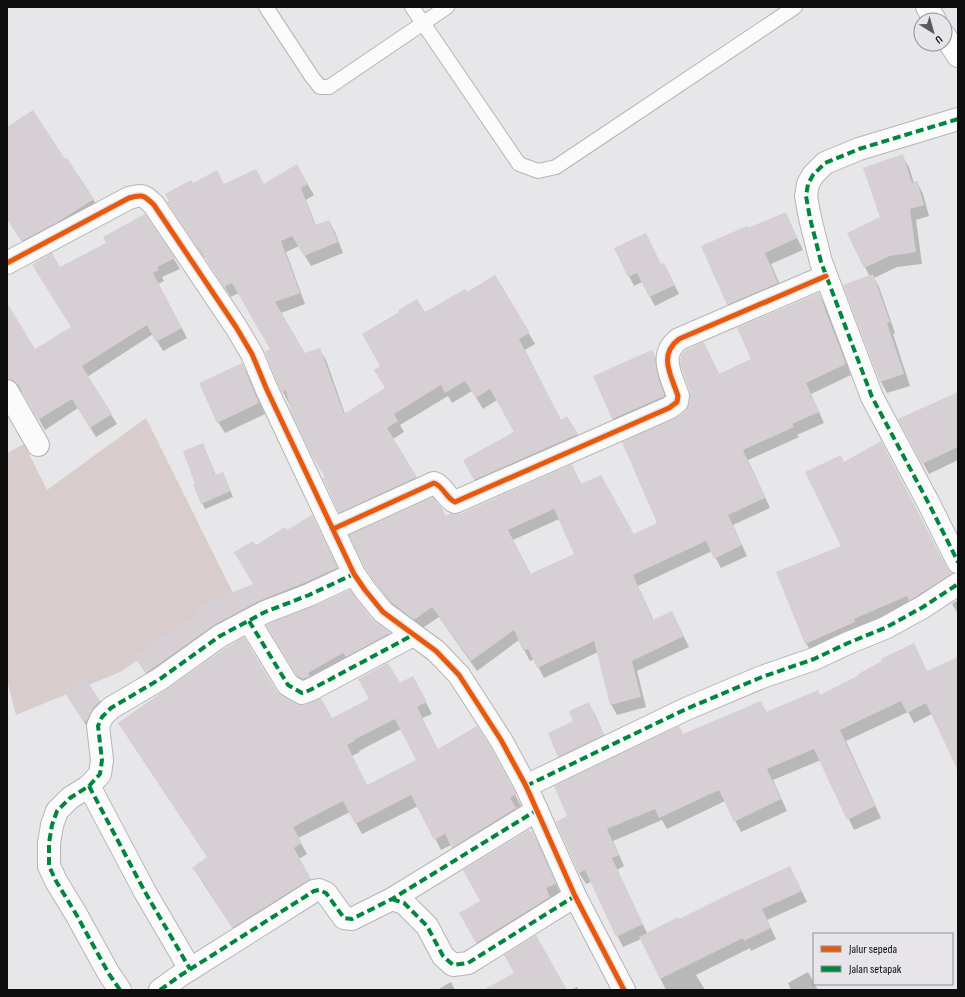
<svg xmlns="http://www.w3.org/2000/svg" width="965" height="997" font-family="'Sofia Sans Condensed',sans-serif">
  <rect width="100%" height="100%" fill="#e7e6e8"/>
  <!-- green -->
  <polygon fill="#d9cccc" points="146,418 234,595 120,672 16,715 7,680 7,453 24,444 47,490"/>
  <!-- shadow -->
  <g fill="#0003" fill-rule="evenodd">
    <polygon points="7,128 93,199 100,211 29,252 7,219"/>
    <polygon points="902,156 909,167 914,183 917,182 923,194 929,216 916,220 922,264 897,267 874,278 879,287 895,333 893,334 910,386 887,393 881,382 870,277 848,233 882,218"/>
    <polygon points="296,165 314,195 306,200 316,226 329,221 335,232 343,253 311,266 299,246 286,252 305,304 281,313 305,355 319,349 326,360 345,414 386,389 381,367 424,313 466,293 495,276 535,344 525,350 561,421 567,417 583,446 481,490 464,460 515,432 497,400 483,409 472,391 452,403 448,396 400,425 404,432 393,439 422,488 346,523 340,512 326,477 283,392 272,349 239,293 231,297 205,257 204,257 175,213 193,184 264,185"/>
    <polygon points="785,213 803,250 771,264 784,294 734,316 728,305 748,230"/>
    <polygon points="646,234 661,265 664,264 679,294 655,306 642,282 634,286 615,248"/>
    <polygon points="174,259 180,269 162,277 164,281 158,284 187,338 163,351 153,334 87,377 117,424 96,437 78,408 45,430 25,395 20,390 13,389 7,390 7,305 35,350 72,327 60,269"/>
    <path d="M819,295L825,305L851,375L811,394L824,423L797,435L799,437L748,460L770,508L733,525L747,556L721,568L712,551L638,586L654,621L677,623L689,647L637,671L646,707L617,715L611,704L598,652L544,678L534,659L530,661L519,640L477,671L439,617L421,629L399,613L372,578L366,567L445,517L460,515L577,476L582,485L634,535L658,523L675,420L686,412L690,405L709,354L719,375L752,359ZM559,519L576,554L531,575L513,540Z"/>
    <polygon points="652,351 658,362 670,407 620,430 613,419 595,377"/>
    <polygon points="242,364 248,375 265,414 225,433 218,422"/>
    <polygon points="958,393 958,460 929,474 923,463"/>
    <polygon points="203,444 216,476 223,473 233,497 205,509 202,503"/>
    <polygon points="312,516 343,580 153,684 135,657 254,585 255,546 287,532"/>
    <polygon points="843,546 948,570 952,574 958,584 814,657 806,643"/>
    <polygon points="958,600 958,614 952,604"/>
    <polygon points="373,621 390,634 396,644 304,686 274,636"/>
    <polygon points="920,656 927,672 958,658 958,769 932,714 914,723 908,712 846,741 881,818 854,830 821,760 773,780 787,811 741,832 725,801 667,829 662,820 613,841 624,866 617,870 647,933 679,920 790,867 807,902 767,920 776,939 751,951 750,948 696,975 705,990 666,990 641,939 623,947 591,882 586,884 579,873 557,822 569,817 683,735 760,702 767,713 820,696"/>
    <path d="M399,685L419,689L432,714L422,718L438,750L496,758L521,806L515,809L521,819L459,858L451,845L441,850L418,806L362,834L350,812L298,838L307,854L299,859L317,890L239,938L194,869L208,857L277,692L281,696L295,705L332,719ZM401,729L417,761L367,786L352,756L360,752L359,751Z"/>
    <polygon points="64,691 100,701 106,713 91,733"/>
    <polygon points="594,712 608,744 564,765 559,756"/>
    <polygon points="532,833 538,843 561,895 483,953 460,913 481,902 530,834"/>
    <polygon points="808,972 818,990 791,990 788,983"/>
    <polygon points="451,982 455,990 437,990"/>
    <polygon points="577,987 579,990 571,990"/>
  </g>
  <!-- building -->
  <g fill="#d6cfd4" fill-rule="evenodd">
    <polygon points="33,110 65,159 67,158 94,199 58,222 22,241 7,219 7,127"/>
    <polygon points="903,154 912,183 917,181 924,205 910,209 916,252 890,256 864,268 847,233 880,217 863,168"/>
    <polygon points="297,164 308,184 301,188 315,225 329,220 338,242 304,256 292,236 281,241 300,293 275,302 305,353 320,348 344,414 385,388 374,370 380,366 362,334 399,312 398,310 417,299 425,312 465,289 467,292 495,275 530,333 519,339 561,420 567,416 578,434 474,480 463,460 514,432 490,389 476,398 465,381 445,393 441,385 394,414 398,421 387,428 417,477 339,513 323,478 325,477 311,454 291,412 286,390 282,392 278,385 265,352 270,349 232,283 224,287 198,246 197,247 167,202 169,201 165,194 191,180 193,183 217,170 224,184 256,169 264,184"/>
    <polygon points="786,212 797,238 765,253 778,283 727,305 701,246 747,226 748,228"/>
    <polygon points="145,214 175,258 157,267 159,270 153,273 182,328 156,342 147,325 82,366 112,414 90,428 72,399 38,420 18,385 13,380 7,379 7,303 35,349 71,327 32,265 52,253 60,267 106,243 103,237"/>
    <polygon points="646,233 661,264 664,263 675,285 649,297 637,273 628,277 614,248"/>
    <polygon points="873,274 890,322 887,323 904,374 880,382 843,285"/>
    <path d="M819,293L846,364L806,383L819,412L792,424L794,427L743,450L765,498L728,515L742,545L714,559L706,541L633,575L653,620L672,611L684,636L632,661L641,697L610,705L594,641L537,668L528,649L523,651L514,630L471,661L432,607L414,620L392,603L365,568L349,535L433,497L441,507L446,516L451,513L460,514L572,464L581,484L601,475L634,534L657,523L622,442L674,419L685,412L689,405L690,398V392L680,364L681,356L683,353L686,350L704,342L719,374L751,359L737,328ZM554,509L574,554L530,574L508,530Z"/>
    <polygon points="652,350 655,357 658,376 665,396 612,419 593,376"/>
    <polygon points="242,363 259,403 217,423 199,383"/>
    <polygon points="958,392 958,447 922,464 898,419"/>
    <polygon points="881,441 947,568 953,573 909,601 907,596 854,619 855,622 805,644 776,572 841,546 805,472 841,455 844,462"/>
    <polygon points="203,443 215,475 223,472 231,491 201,504 193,484 195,484 183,451"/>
    <polygon points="312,515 337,568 304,583 259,601 214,625 146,673 134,656 199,612 197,607 253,584 234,552 253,541 256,545 285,527 287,530"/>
    <polygon points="350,590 373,620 390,633 346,657 343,653 308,673 310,676 303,679 297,676 266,625 314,606"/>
    <path d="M244,637L277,692L282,696L296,704L301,705H306L321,698L332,718L369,699L358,679L388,663L400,683L413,676L427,702L417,707L438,749L477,726L490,746L515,792L516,794L510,798L516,808L452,848L445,834L434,840L411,795L355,824L343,801L293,827L302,843L294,848L311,879L232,928L204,883L192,868L207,857L118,723L227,647ZM395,719L416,760L367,785L347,745L355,741L354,740Z"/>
    <polygon points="914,643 927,671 958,657 958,771 926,703 907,713 901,701 840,730 875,806 847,820 814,749 767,769 781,799 734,822 719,790 659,818 655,809 607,829 619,855 612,858 643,924 616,937 585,870 579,873 556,822 567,816 554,786 679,726 683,734 761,701 766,712 818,690 820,695 859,675 858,674 882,661 881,659"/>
    <polygon points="84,676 100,701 93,708 87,720 84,722 63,690"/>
    <polygon points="589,702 604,735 558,757 548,733 573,721 569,711"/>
    <polygon points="529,830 530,832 532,831 556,884 546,888 550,897 476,943 459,913 480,901 463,870"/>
    <polygon points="790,866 802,891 762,909 771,928 744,941 743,938 660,979 639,937 678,917 679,919 738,890"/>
    <polygon points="536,935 567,990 483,990 514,973 504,955"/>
  </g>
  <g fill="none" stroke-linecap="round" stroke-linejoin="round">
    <!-- lane casing -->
    <g stroke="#b5b4b6" stroke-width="16">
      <g id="lane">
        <polyline points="266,7 312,77 320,87 329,87 447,7"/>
        <polyline points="412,7 519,164 538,171 556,167 795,7"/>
      </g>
    </g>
    <!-- street casing -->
    <g stroke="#b5b4b6" stroke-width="24">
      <g id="street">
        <polyline points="927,7 935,20"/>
        <polyline points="945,36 958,56"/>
        <polyline points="958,119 859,149 825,163 813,175 808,184 806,196 810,218 821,262 872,397 929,504 958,562"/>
        <path d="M7,263L129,198C142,194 144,195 154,205L236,327L252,354L267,390L354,574L365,590L383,612L436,651L459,675L501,740L526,786L575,896L624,990"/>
        <polyline points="7,391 38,445"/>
        <path d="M333,529L434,483C443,486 446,498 455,502L669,408L677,402L678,396C671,375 658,355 679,339L826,276"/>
        <polyline points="249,621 288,685 302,693 310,690 413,635"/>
        <polyline points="89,786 145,892 190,969"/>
        <polyline points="526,786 686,709 762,677 814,659 848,643 885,628 923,607 958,584"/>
        <polyline points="392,899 404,903 427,926 443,956 453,965 468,963 575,896"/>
        <polyline points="120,990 109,974 76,914 56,881 49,866 49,843 52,825 57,811 70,798 89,786 100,774 102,760 98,726 102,717 111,708 160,679 220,636 265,612 309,595 354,574"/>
        <polyline points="160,990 181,975 314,891 319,890 326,893 344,918 352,919 392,899 537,810"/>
      </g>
    </g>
    <!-- lane -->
    <use href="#lane" stroke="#fbfbfc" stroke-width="14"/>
    <!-- street -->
    <use href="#street" stroke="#fbfbfc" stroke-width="22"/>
    <!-- quiet -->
    <g stroke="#00873e" stroke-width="4" stroke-dasharray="8 4" stroke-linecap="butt">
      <polyline points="958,119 859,149 825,163 813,175 808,184 806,196 810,218 821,262 872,397 929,504 958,562"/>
      <polyline points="249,621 288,685 302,693 310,690 413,635"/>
      <polyline points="89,786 145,892 190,969"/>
      <polyline points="526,786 686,709 762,677 814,659 848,643 885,628 923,607 958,584"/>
      <polyline points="392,899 404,903 427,926 443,956 453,965 468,963 575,896"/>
      <polyline points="120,990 109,974 76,914 56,881 49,866 49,843 52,825 57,811 70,798 89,786 100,774 102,760 98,726 102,717 111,708 160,679 220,636 265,612 309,595 354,574"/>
      <polyline points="160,990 181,975 314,891 319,890 326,893 344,918 352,919 392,899 537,810"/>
    </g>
    <!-- cycleway casing -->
    <g stroke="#e7e5e9" stroke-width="8">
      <g id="cycleway">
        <path d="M7,263L129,198C142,194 144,195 154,205L236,327L252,354L267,390L354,574L365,590L383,612L436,651L459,675L501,740L526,786L575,896L624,990"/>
        <path d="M333,529L434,483C443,486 446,498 455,502L669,408L677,402L678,396C671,375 658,355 679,339L826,276"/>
      </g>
    </g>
    <!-- cycleway -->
    <use href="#cycleway" stroke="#e8590c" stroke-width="5"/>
  </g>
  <!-- border -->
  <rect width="965" height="997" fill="none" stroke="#0e0e0f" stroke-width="16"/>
  <!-- legend -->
  <rect x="813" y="933" width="140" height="52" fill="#e7e5e9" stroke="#908f92"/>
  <rect x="821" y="946" width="20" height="6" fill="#e8590c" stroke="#908f92"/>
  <text x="849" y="953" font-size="12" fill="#0e0e0f">Jalur sepeda</text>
  <rect x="821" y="966" width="20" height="6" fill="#00873e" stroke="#908f92"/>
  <text x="849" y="973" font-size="12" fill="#0e0e0f">Jalan setapak</text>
  <!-- north arrow -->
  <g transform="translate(933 32) rotate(143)"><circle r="19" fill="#e7e5e9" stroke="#908f92"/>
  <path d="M0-3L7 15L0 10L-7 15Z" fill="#5a5a5b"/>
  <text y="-6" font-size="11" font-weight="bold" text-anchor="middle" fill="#0e0e0f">U</text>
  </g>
</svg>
